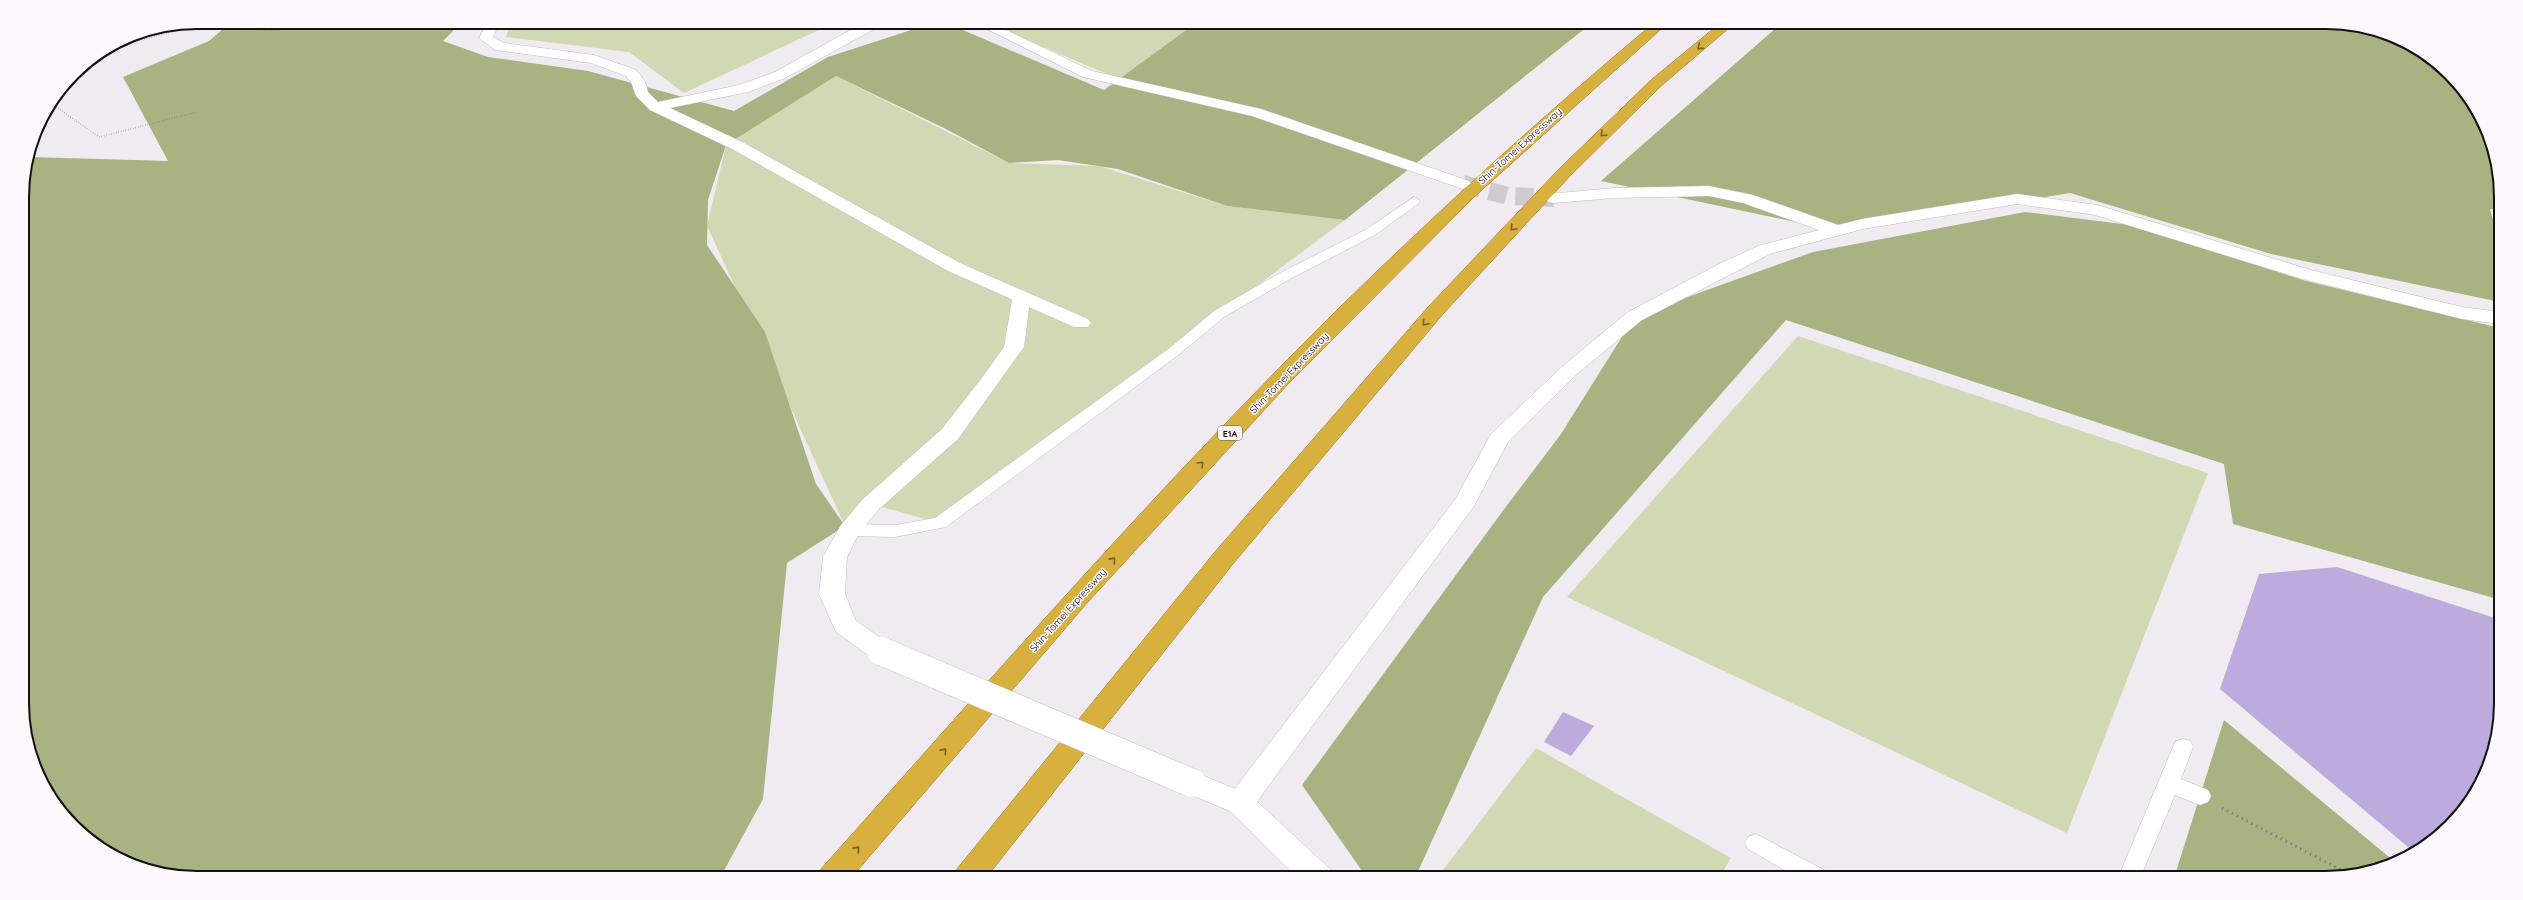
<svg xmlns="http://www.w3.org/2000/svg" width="2523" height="900" font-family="Quicksand,sans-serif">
  <rect width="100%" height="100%" fill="#f0ebf0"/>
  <!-- green -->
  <g fill="#d0d9b3">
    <polygon points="511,22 836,22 684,93 629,52 506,37"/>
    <polygon points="984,22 1197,22 1119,79"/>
    <polygon points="836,76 1009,163 1099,166 1227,206 1345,220 940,523 871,504 845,526 707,226 726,145"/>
    <polygon points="1798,336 2208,473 2067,833 1567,597"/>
    <polygon points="1536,748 1731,858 1719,878 1437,878"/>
  </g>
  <!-- forest -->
  <g fill="#a7b380">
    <polygon points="260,22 462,22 443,41 488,57 588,71 734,111 828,57 936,22 944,22 1104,90 1197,22 1593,22 1345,220 1227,206 1118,169 1058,160 1009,163 946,129 836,76 726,145 708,200 707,245 765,332 816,484 845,526 787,563 763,799 720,878 197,878 141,869 100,848 65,818 40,780 25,737 22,186 30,157 168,161 123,77 209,41 223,29"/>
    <path d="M1783,22H2326C2344,25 2366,25 2383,32C2447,56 2486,107 2499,173C2501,184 2500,198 2500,210L2490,209L2500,244V302L2271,254L2070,193L1838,231L1601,181Z"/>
    <polygon points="2025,212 2130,225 2306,281 2500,328 2501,600 2233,524 2224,464 1786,320 1543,597 1415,878 1367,878 1302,785 1505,508 1561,434 1635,316 1813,252"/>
    <polygon points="2224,720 2395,862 2382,869 2337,878 2174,878"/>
  </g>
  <!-- building -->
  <g fill="#bcabdc">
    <polygon points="2337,567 2501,620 2501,703 2492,759 2465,809 2432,842 2414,852 2220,689 2259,574"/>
    <polygon points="1563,712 1594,726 1571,756 1544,742"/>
  </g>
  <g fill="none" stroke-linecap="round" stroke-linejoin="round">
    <!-- street-tunnel -->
    <polyline stroke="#cfcacf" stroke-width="18" stroke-dasharray="18 9" stroke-linecap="butt" points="1463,184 1508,196 1554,198"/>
    <!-- lane casing -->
    <g stroke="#c2bdc2" stroke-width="1">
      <g id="lane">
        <polygon points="1414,197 1420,201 1418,204 1375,235 1290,279 1224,317 1181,353 946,527 895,537 849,536 843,534 840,530 843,526 849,524 895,525 935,518 1171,347 1214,311 1280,273 1367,229"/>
        <polygon points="2183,739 2190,741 2193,747 2181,779 2208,790 2211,796 2208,802 2200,805 2175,795 2140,878 2118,878 2173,747 2176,741"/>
        <polygon points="1756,834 1826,871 1829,878 1798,878 1748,849 1745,843 1748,837"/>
      </g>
    </g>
    <!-- street casing -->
    <g stroke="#c2bdc2" stroke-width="1">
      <g id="street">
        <polygon points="488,22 500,22 493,37 504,43 594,55 636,70 645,81 648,92 658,102 739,85 775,72 863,23 887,22 785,78 748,92 670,108 744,143 960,263 1088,319 1091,323 1088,327 1074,327 948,271 732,149 650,110 636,96 631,82 626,76 591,63 495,50 479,38"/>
        <polygon points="973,22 989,22 1092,71 1261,109 1469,181 1471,184 1463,189 1457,187 1252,116 1083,77"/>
        <polygon points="1709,186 1753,195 1838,225 1862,219 2017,194 2097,205 2311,270 2462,307 2500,312 2500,324 2462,319 2299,278 2095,215 2017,204 1863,229 1770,254 1642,320 1578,373 1508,442 1474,506 1250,811 1240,815 1230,811 1225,803 1230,795 1456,498 1491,434 1564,365 1628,312 1721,263 1758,246 1819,230 1743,203 1709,196 1614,198 1554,203 1548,202 1546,198 1548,194 1614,188"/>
      </g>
    </g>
    <!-- secondary casing -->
    <g stroke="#c2bdc2" stroke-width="1">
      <g id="secondary">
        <polygon points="1017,289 1024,291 1030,300 1024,347 998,383 958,439 879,509 859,533 847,557 845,594 856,621 890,644 894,651 890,658 881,660 872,658 836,632 819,594 823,557 841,525 863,499 942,429 984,375 1004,347 1012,300 1008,295 1010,291"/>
        <polygon points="1192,771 1250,795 1330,869 1334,878 1298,878 1230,811 1182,791 1177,783 1182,775"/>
      </g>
    </g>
    <!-- highway casing -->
    <g stroke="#93792f" stroke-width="1">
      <g id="highway">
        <path d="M1655,22H1669L1473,198L1289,383L1087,603L851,878H817L821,869C990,680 1156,489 1336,311C1439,210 1545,114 1655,22Z"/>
        <polygon points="1722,22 1736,22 1661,86 1570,176 1443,314 1232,565 986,878 953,878 957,869 1214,553 1429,306 1558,170 1651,80"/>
      </g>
    </g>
    <!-- path-far1 -->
    <g stroke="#837f82" stroke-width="1.5" stroke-dasharray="0.5 2" stroke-linecap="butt">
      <polyline points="169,28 277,30 326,22"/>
      <polyline points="108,49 178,30"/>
      <polyline points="52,104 99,137 197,112"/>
    </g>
    <!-- path -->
    <polyline stroke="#837f82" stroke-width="3" stroke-dasharray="1.5 4" stroke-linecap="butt" points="2222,808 2351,875"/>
    <!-- lane -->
    <use href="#lane" fill="#fff" fill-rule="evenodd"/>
    <!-- street -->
    <use href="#street" fill="#fff" fill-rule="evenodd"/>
    <!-- secondary -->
    <use href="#secondary" fill="#fff" fill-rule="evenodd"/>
    <!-- highway -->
    <use href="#highway" fill="#d8b03e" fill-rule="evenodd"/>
    <!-- secondary-bridge casing -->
    <g stroke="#c2bdc2" stroke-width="29" stroke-linecap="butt">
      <polyline id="secondary-bridge" points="881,651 1192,783"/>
    </g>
    <!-- secondary-bridge -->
    <use href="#secondary-bridge" stroke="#fff" stroke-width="28"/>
  </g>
  <!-- one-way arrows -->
  <defs><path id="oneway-chevron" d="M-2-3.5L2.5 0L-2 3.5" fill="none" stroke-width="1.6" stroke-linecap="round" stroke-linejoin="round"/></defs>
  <g stroke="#766128">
    <use href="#oneway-chevron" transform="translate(1700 47) rotate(140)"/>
    <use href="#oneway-chevron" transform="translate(1603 134) rotate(136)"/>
    <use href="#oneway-chevron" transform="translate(1513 228) rotate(133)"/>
    <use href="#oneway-chevron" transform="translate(1425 323) rotate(130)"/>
    <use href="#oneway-chevron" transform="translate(1201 464) rotate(-46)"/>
    <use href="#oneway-chevron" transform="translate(1113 560) rotate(-48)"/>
    <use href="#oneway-chevron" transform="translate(944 751) rotate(-48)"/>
    <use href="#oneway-chevron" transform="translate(857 849) rotate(-48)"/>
  </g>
  <g text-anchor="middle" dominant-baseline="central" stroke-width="3" stroke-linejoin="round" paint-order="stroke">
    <!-- shield labels -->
    <rect fill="#fef8fd" stroke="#5a5759" stroke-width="1" x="1218" y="426" width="24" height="14" rx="3"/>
    <g font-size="9" font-weight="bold" fill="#141213">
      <text x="1230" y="433">E1A</text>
    </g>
    <!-- street labels -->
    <g font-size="10" fill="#141213" stroke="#fef8fd">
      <text transform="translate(1520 146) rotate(-42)">Shin-Tomei Expressway</text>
      <text transform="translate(1289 373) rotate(-46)">Shin-Tomei Expressway</text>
      <text transform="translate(1068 610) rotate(-48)">Shin-Tomei Expressway</text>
    </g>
  </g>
  <!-- crop -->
  <path d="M0 0H2523V900H0ZM197 29H2326A168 168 0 0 1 2494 197V703A168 168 0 0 1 2326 871H197A168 168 0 0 1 29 703V197A168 168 0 0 1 197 29Z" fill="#fef8fd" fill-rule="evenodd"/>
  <path fill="none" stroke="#141213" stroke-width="2" d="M197 29H2326A168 168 0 0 1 2494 197V703A168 168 0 0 1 2326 871H197A168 168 0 0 1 29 703V197A168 168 0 0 1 197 29Z"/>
</svg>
